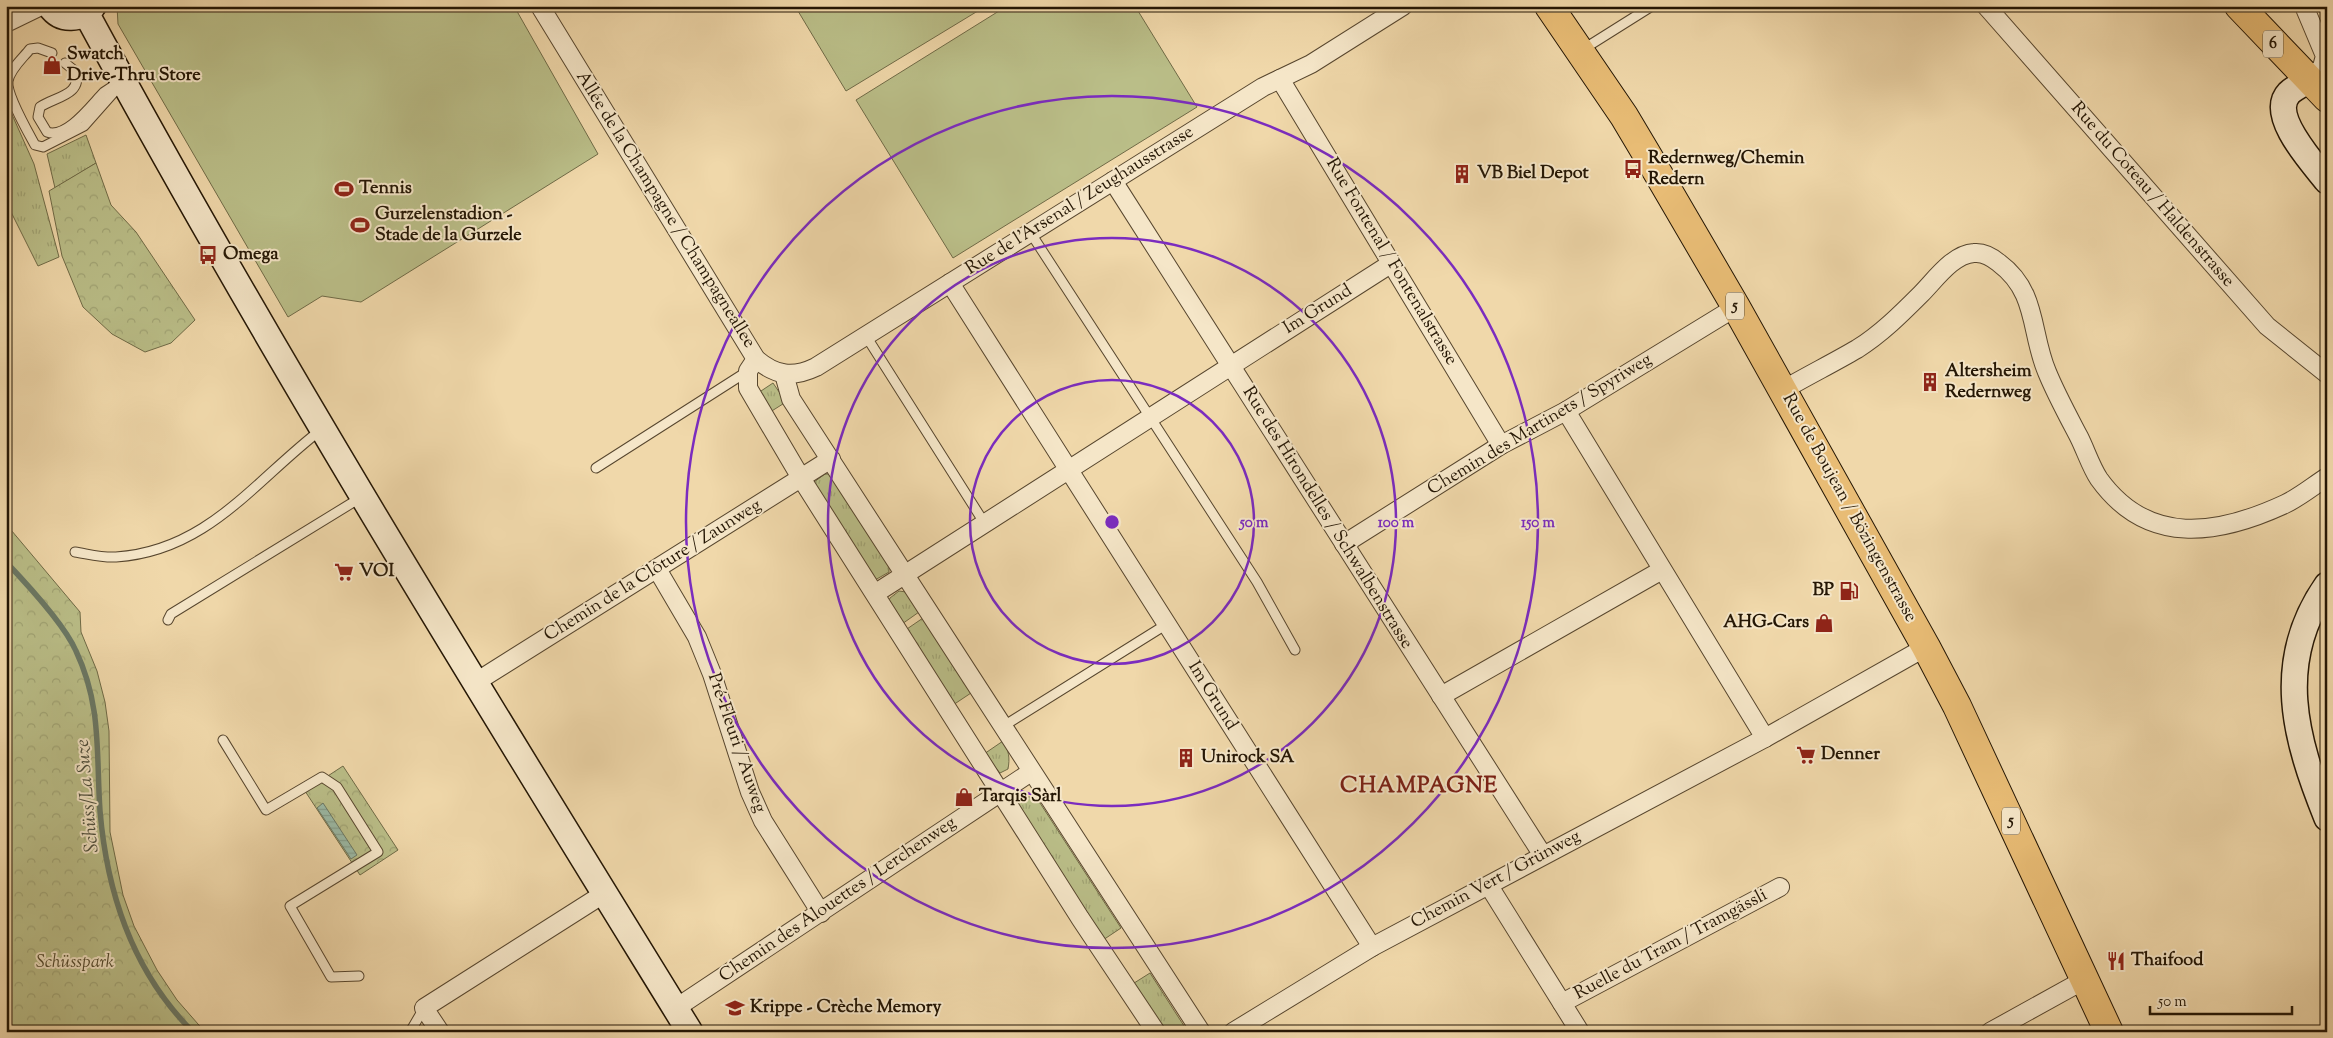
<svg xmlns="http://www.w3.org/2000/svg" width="2333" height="1038" font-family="'Sorts Mill Goudy',serif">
  <defs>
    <pattern id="grass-tufts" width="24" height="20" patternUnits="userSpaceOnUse" patternTransform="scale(1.25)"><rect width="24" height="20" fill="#babe88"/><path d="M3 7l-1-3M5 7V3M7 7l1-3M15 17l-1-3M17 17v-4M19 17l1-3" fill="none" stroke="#a0a374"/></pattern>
    <pattern id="forest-crowns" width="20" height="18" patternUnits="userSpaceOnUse" patternTransform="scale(1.25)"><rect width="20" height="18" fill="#babe88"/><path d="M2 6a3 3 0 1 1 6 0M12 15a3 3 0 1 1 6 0" fill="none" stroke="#a0a374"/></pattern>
    <pattern id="water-rules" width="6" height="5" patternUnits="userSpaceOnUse" patternTransform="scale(1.25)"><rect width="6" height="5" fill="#9bbaa6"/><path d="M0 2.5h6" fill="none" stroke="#859f8d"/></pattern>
  </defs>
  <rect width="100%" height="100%" fill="#f0d8aa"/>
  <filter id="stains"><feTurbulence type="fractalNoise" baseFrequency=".004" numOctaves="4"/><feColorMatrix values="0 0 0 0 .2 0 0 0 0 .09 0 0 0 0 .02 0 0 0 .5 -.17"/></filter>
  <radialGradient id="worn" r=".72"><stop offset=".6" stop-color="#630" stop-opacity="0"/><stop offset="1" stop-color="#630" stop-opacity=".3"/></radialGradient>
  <!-- grass -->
  <g fill="url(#grass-tufts)" stroke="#6f6a46">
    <polygon points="6,101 34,164 59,257 38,266 6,202"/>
    <polygon points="86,135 96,163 55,188 47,154"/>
    <polygon points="773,383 786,402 767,414 755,395"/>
    <polygon points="825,474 830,474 889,566 889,572 875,580 814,482"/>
    <polygon points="899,591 906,592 919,612 902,624 888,603 890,598"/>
    <polygon points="923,618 971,693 953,705 904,631"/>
    <path d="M1003,741C1009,751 1010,758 1008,769L1000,773L984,754Z"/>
    <polygon points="1026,797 1032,797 1040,803 1121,928 1103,940 1018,805 1021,799"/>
    <polygon points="1150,973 1186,1029 1187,1032 1162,1032 1131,985"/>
  </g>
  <!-- forest -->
  <g fill="url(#forest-crowns)" stroke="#6f6a46">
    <polygon points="96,163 111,205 136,232 195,320 171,343 145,352 112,334 83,307 62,256 49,191"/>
    <polygon points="6,524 80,612 81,632 97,671 105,702 109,731 110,832 123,895 134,926 157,970 177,1000 205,1032 6,1032"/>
    <polygon points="343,766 398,850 360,875 305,791"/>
  </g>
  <!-- pitch -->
  <g fill="#babe88" stroke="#6f6a46">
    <polygon points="117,6 514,6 598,154 361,302 322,296 288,317 118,24"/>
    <polygon points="795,6 986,6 846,91"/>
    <polygon points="1007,6 1135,6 1197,107 953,258 856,100"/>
  </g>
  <!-- water -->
  <polygon fill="url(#water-rules)" stroke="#6b7865" points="323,803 357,855 351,859 317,808"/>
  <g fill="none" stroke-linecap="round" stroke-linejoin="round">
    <!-- stream -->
    <path stroke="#6b7865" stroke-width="5.5" d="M6,562C26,583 65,626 76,651C102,706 96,753 100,811C107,894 133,972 193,1032"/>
    <!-- lane casing -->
    <g stroke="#57462e" stroke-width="11">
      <g id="lane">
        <polyline points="1582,50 1652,6"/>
        <path d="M52,53L38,48L30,49C23,58 10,69 8,81C6,94 28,132 35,145L43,147L84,126L123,82"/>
        <path d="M65,63L75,71C84,95 54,97 40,107L38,117L47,132C67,139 92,104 104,92C108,89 113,86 118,84"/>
        <polyline points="1030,232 1257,582 1295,650"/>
        <polyline points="866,336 985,524"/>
        <polyline points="596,468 748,371"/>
        <path d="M75,552C88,554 103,558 116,557C208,551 255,480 322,429"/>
        <polyline points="168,620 171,614 360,498"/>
        <polyline points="1002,727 1167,624"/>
        <polyline points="223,740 266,810 322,777 337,787 378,852 290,906 331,977 359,976"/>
        <polyline points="410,1032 424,1008"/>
      </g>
    </g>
    <!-- street casing -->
    <g stroke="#57462e" stroke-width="20">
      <g id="street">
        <path d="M540,6L756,359C776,376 793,378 816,367L1263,87L1311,64L1403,6"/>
        <polyline points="1986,6 2267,326 2327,374"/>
        <polyline points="2304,6 2325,56 2322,67 2309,80"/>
        <polyline points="6,23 41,6"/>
        <polyline points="1280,79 1501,445"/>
        <polyline points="1113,181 1542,854"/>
        <polyline points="950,283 1372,947"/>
        <polyline points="756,359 748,371 748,388 801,478 1080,918 1156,1032"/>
        <polyline points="784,374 791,399 1201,1032"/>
        <path d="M1783,390C1807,376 1833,363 1857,349C1881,334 1901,314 1921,294C1935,280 1953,254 1974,253C1984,252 1992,257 1999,263C2038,292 2030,332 2047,372C2056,394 2068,416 2079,437C2086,451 2091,467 2099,479C2148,547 2218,535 2285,504C2300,497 2313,486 2327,477"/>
        <polyline points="1566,411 1765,738"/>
        <polyline points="1344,544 1501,445 1566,411 1736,307"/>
        <polyline points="657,569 697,637 712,674 750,792 763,821 821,913"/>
        <polyline points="876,593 1392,263"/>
        <polyline points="476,682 831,459"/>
        <polyline points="1441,696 1662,570"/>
        <polyline points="1489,886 1580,1032"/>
        <polyline points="1562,1003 1780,887"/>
        <polyline points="676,1008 1031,772"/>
        <polyline points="440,1032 424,1008 605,893"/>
        <polyline points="1233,1032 1372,947 1765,738 1926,647"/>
        <polyline points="1990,1032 2084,980"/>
      </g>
    </g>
    <!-- secondary casing -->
    <g stroke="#241604" stroke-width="28">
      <g id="secondary">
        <path d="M50,6C61,22 81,20 93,6"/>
        <path d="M86,13C274,360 483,696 690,1032"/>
        <path d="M2309,80C2303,84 2294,88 2289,93C2268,115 2313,163 2327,181"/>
        <path d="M2327,585C2273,662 2295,739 2327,818"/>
      </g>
    </g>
    <!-- primary casing -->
    <g stroke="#241604" stroke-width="30">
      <g id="primary">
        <polyline points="1549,6 1624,116 1649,158 1736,307 1926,647 1957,706 2109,1032"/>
        <polyline points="2239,6 2327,98"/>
      </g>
    </g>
    <!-- lane -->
    <use href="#lane" stroke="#f5e6c8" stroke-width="9"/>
    <!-- street -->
    <use href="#street" stroke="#f5e6c8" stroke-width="18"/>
    <!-- secondary -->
    <use href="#secondary" stroke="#f5e6c8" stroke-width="25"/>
    <!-- primary -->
    <use href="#primary" stroke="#e8bc75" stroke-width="28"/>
  </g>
  <!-- distance rings -->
  <g fill="none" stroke="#7b2cbf" stroke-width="2.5">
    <circle cx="1112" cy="522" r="142"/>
    <circle cx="1112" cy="522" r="284"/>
    <circle cx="1112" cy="522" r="426"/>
  </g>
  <!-- icons -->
  <defs>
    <g id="shop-bare" transform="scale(1.5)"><path d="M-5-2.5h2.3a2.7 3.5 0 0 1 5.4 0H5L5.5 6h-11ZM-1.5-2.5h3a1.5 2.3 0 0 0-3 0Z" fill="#8f2418" stroke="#f5e6c8" stroke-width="2.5" paint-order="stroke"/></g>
    <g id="bus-bare" transform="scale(1.5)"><path d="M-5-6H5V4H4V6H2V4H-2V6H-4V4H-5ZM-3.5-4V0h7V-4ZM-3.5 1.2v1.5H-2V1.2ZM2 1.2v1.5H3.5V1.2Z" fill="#8f2418" stroke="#f5e6c8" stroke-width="2.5" paint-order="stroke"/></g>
    <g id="building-bare" transform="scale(1.5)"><path d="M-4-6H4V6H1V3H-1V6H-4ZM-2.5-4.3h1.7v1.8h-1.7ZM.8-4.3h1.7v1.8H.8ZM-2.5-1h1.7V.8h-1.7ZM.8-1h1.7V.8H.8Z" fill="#8f2418" stroke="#f5e6c8" stroke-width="2.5" paint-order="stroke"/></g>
    <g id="stadium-bare" transform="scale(1.5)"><path d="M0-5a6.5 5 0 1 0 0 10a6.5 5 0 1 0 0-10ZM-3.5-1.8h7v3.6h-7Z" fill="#8f2418" stroke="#f5e6c8" stroke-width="2.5" paint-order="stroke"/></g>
    <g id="supermarket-bare" transform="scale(1.5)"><path d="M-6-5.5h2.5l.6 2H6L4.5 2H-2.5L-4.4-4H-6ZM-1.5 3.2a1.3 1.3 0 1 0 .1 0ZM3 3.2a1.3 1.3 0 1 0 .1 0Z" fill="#8f2418" stroke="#f5e6c8" stroke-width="2.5" paint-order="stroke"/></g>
    <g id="fuel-bare" transform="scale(1.5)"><path d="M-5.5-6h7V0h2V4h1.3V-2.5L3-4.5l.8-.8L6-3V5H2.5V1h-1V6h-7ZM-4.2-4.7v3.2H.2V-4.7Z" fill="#8f2418" stroke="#f5e6c8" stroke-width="2.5" paint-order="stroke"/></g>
    <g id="restaurant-bare" transform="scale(1.5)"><path d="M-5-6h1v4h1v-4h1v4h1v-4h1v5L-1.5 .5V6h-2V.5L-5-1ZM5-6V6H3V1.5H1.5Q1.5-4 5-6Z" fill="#8f2418" stroke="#f5e6c8" stroke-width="2.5" paint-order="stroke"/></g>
    <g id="school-bare" transform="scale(1.5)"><path d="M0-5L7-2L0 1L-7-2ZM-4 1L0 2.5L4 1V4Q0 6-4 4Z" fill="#8f2418" stroke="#f5e6c8" stroke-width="2.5" paint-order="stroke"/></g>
  </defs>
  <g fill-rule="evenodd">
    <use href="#shop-bare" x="52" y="65"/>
    <use href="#bus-bare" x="1633" y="169"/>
    <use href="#building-bare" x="1462" y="174"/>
    <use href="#stadium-bare" x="344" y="189"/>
    <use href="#stadium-bare" x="360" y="225"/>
    <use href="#bus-bare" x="208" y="255"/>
    <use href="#building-bare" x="1930" y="382"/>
    <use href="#supermarket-bare" x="344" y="572"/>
    <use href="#fuel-bare" x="1849" y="591"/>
    <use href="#shop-bare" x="1824" y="623"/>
    <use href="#supermarket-bare" x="1806" y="755"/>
    <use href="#building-bare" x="1186" y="758"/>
    <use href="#shop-bare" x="964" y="797"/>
    <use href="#restaurant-bare" x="2116" y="961"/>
    <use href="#school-bare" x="735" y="1008"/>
  </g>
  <g text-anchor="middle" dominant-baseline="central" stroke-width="4" stroke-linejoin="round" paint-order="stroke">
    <!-- shield labels -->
    <g fill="#f5e6c8" stroke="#63543f" stroke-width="1">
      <rect x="2263" y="30.5" width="20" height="27" rx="4"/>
      <rect x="1726" y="292.5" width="18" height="27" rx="4"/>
      <rect x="2002" y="807.5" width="18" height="27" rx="4"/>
    </g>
    <g font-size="16" font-weight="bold" fill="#241604">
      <text x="2273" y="44">6</text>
      <text x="1735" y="306">5</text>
      <text x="2011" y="821">5</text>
    </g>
    <!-- poi labels -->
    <g font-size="18" font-weight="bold" fill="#241604" stroke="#f5e6c8" text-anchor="start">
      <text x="67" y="55">Swatch<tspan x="67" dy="21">Drive-Thru Store</tspan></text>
      <text x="1648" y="159">Redernweg/Chemin<tspan x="1648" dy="21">Redern</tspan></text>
      <text x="1477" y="174">VB Biel Depot</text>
      <text x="359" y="189">Tennis</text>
      <text x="375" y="215">Gurzelenstadion -<tspan x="375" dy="21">Stade de la Gurzele</tspan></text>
      <text x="223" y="255">Omega</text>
      <text x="1945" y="372">Altersheim<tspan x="1945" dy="21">Redernweg</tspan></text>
      <text x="359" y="572">VOI</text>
      <text x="1834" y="591" text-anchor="end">BP</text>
      <text x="1809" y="623" text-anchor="end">AHG-Cars</text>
      <text x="1821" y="755">Denner</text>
      <text x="1201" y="758">Unirock SA</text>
      <text x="979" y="797">Tarqis Sàrl</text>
      <text x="2131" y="961">Thaifood</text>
      <text x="750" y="1008">Krippe - Crèche Memory</text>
    </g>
    <!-- street labels -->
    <g font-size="18" fill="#241604" stroke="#f5e6c8">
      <text transform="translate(2152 195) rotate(49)">Rue du Coteau / Haldenstrasse</text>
      <text transform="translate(1080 201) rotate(-32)">Rue de l'Arsenal / Zeughausstrasse</text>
      <text transform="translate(665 210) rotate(58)">Allée de la Champagne / Champagneallee</text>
      <text transform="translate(1391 262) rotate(59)">Rue Fontenal / Fontenalstrasse</text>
      <text transform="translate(1318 310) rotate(-32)">Im Grund</text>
      <text transform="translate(1540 425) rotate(-31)">Chemin des Martinets / Spyriweg</text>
      <text transform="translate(1849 508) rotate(61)">Rue de Boujean / Bözingenstrasse</text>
      <text transform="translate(1327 518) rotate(58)">Rue des Hirondelles / Schwalbenstrasse</text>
      <text transform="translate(653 571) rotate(-32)">Chemin de la Clôture / Zaunweg</text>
      <text transform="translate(1212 696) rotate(58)">Im Grund</text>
      <text transform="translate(736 743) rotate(71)">Pré-Fleuri / Auweg</text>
      <text transform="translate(1496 880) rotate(-28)">Chemin Vert / Grünweg</text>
      <text transform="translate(838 900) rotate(-34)">Chemin des Alouettes / Lerchenweg</text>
      <text transform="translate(1671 945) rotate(-28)">Ruelle du Tram / Tramgässli</text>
    </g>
    <!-- park labels -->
    <g font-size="18" font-style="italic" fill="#51482c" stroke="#f5e6c8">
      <text x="75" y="963">Schüsspark</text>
    </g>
    <!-- water labels -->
    <g font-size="19" font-style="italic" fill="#4e4f3d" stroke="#f5e6c8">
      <text transform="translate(88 796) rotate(-95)">Schüss/La Suze</text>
    </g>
    <!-- district labels -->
    <g font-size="22" font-weight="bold" letter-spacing="1" fill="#7a1f14" stroke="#f5e6c8">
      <text x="1419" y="787">CHAMPAGNE</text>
    </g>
  </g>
  <circle cx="1112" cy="522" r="8" fill="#7b2cbf" stroke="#f5e6c8" stroke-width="2.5"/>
  <g font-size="15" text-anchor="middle" font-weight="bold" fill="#7b2cbf" stroke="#f5e6c8" stroke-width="4" stroke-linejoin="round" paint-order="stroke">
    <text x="1254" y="527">50 m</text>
    <text x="1396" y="527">100 m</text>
    <text x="1538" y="527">150 m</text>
  </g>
  <!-- margin -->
  <rect width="2333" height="1038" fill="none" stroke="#f0d8aa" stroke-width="25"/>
  <rect x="8" y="8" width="2318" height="1023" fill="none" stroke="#241604" stroke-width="2.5"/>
  <rect x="12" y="12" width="2308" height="1013" fill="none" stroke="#241604"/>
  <!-- scale -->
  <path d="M2150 1006v8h142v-8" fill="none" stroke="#241604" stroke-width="2.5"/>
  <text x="2158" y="1006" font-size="15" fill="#241604" stroke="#f5e6c8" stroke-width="4" paint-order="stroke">50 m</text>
  <rect width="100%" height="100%" filter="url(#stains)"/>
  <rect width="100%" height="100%" fill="url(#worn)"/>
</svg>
